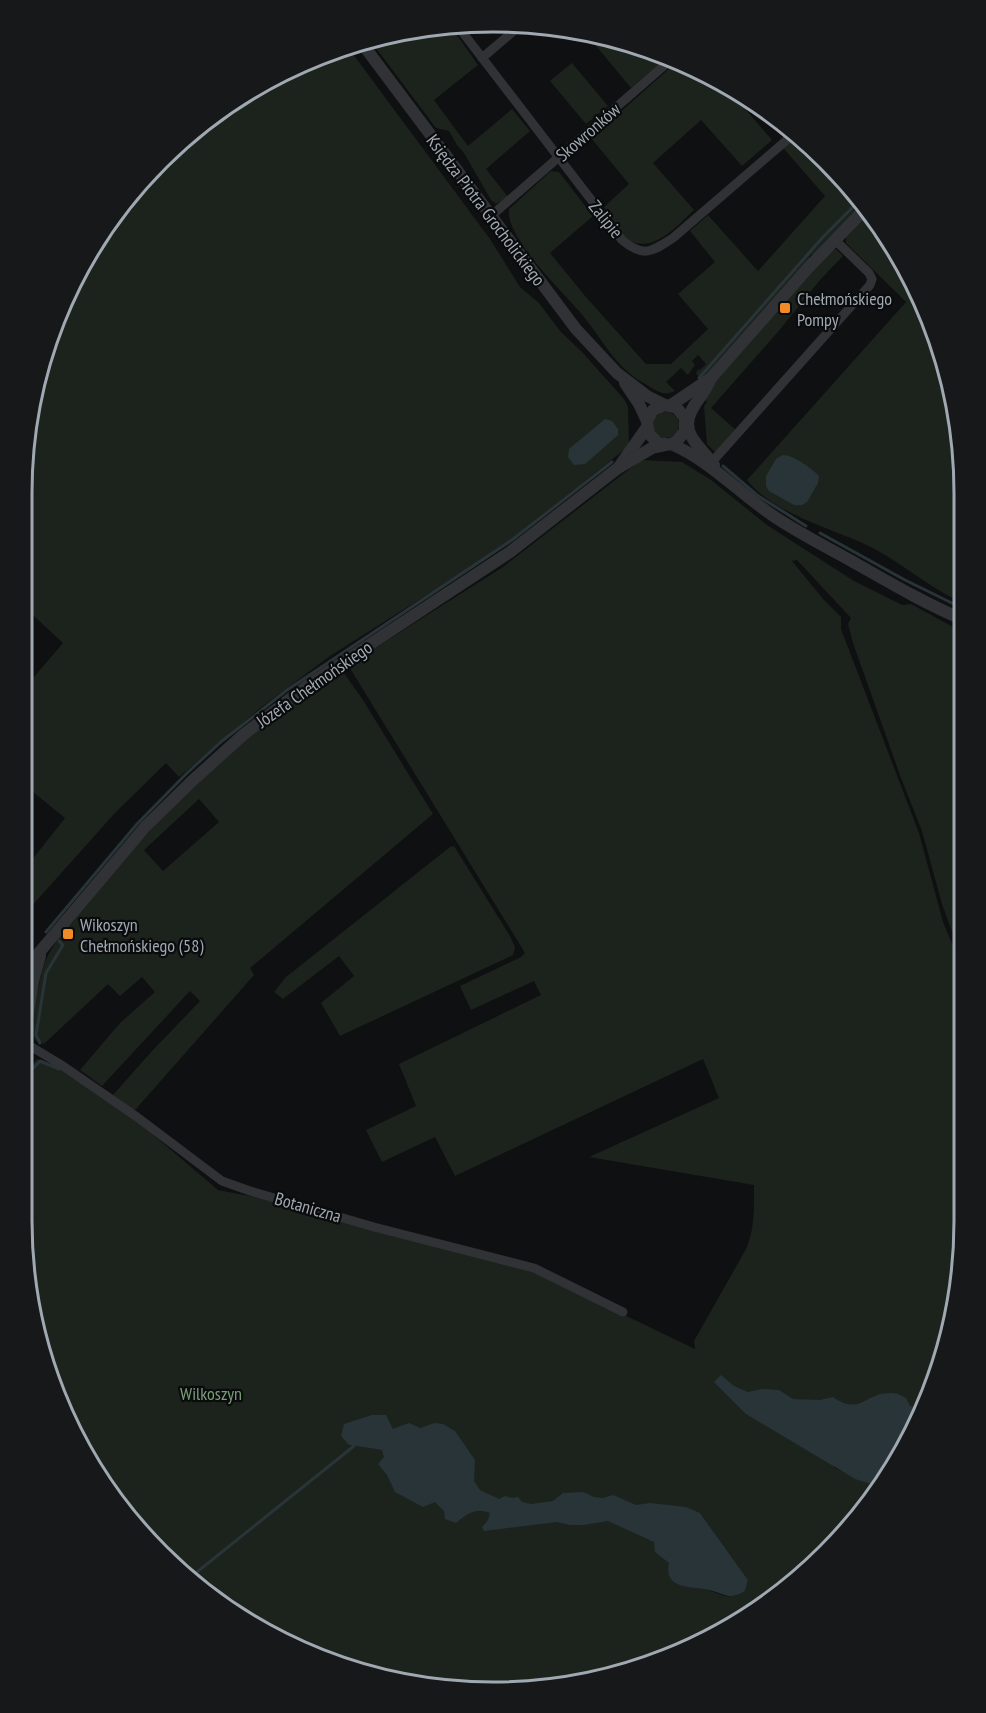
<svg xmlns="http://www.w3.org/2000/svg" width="986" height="1713" font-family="'PT Sans Narrow',sans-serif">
  <rect width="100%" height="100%" fill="#0f1011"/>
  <!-- green -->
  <g fill="#1c231c" fill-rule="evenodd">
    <polygon points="450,25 478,65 434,100 468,146 512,109 530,131 486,169 508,197 496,204 491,200 464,153 457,145 449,131 436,128 370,40 401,30"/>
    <polygon points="583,30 585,30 669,56 631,88"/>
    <polygon points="347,46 490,239 520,287 539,303 561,332 582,352 624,399 628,407 629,446 501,548 330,656 260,708 179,777 166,763 115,813 21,918 22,855 31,861 65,818 22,783 22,718 30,709 22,702 22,691 63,643 22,605 22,462 46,341 100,231 159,159 230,101 312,57"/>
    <path d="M679,60L738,91L734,96L772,140L742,166L701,120L653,163L694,210C678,225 651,257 626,238C618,230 611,216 604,207L629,184L591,138Z"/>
    <polygon points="572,63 608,106 586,124 550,81"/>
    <path d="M796,134L827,159L862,205L813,255L812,254L809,257L810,259L707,377L701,378L696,374L698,369L700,370L706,364L698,355L692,361L695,365L688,375L681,368L666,382L675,391C664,396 659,392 650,387C645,383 639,381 634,377C610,359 598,332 578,310C560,289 505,237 509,209L551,171L559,172L593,216L550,253L586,297L646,364H671L708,329L678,294L715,262L690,231L708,215L758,271L825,196L784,149L785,144Z"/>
    <path d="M867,212L902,257L940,342L964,462V604C932,589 904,565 873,548C833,528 776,516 747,480L906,302L846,243V236Z"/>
    <polygon points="836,249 843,256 820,280 777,333 711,408 736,430 716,453 707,444 704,406 707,402 702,395 832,250"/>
    <circle cx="666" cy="425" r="13"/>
    <path d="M641,460L682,462L711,480L767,525L854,581L902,605L911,604L964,633V931L954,937L942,904L922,831L901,778L853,643L848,624L851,618L797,560L792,561L824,600L841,617V629L919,833L943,922L964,972V1251L940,1372L908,1436L833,1467L855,1478L871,1465L892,1469L886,1482L781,1594L645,1667L493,1692L371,1676L230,1612L118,1507L46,1371L21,1220V1078L37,1059L58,1066L143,1126L218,1190L270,1200L533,1271L695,1349L694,1341L746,1249C755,1228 754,1208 754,1185L589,1157L719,1098L703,1059L455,1176L435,1137L382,1162L366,1130L416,1106L399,1064L541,995L534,981L471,1010L460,986L521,957L525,953L348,665L503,567ZM385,1415L393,1429L420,1428L435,1423L472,1511L456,1523L403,1450H382L349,1445ZM700,1513L748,1580L745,1591C729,1601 724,1595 708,1590Z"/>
    <path d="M341,669L363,700L433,814L250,968L254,975L136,1109L133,1110L113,1095L152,1051L200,1001L190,991L102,1086L80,1070L120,1023L155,992L142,977L120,996L108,984L44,1044L39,1040L36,1041C28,1029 40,976 45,962C49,952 55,943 62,934L67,938L72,933L68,928C108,879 148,828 195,785C240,742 289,702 341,669ZM199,799L219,822L163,871L144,850Z"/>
    <polygon points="454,846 510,936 515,947 513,955 340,1036 321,1003 354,976 339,956 283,999 274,992 286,977 450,847"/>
  </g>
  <!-- water -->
  <g fill="#293439">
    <polygon points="605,419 612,421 618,429 618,435 585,464 574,465 568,457 569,449"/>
    <path d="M783,455C795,456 811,468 819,476L818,483L807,502L802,505H794L769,491L766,486V476L776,459Z"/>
    <path d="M721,1375L734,1386L748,1392L762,1389L779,1390L793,1399L820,1400L833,1397C861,1417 865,1391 893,1393C897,1393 902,1396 906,1398L910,1406L922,1409L886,1482L881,1487L855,1479L746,1414L714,1382Z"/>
    <path d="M372,1415H386L393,1429L409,1423L420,1428L434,1423L443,1424L455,1431L475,1460L474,1481L480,1490L499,1499L505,1496L512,1498L518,1497L522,1502L531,1504L553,1501L563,1493L583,1492L594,1497L603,1498L613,1495L636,1505L650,1503L686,1507L700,1513L748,1580L745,1591C729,1601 726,1594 709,1590C694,1586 663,1591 669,1563L655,1552L654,1542L608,1521L583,1525H570L557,1522L484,1531L482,1527L488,1520L490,1513C475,1507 468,1514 456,1523L445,1519L444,1511L435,1502L423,1507L395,1492L387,1475L378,1464L384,1457L382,1450L349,1445L341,1436L344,1424Z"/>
  </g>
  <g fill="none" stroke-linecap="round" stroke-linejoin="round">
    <!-- stream -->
    <g stroke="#293439" stroke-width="3">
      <polyline points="699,378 823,237 859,201"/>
      <polyline points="723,466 757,495 806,526"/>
      <polyline points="820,533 905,580 964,609"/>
      <polyline points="46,932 137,824 187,773 222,741 287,690 512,540 612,462"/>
      <polyline points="40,1043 36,1035 46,973 63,945 59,941"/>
      <polyline points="21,1081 40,1061 59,1069"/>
      <polyline points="192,1576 354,1446"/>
    </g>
    <!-- minor -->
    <g stroke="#303236" stroke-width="9">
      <path d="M457,25L622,240C644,258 651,252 673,238L795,133"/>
      <polyline points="482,58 522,24"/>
      <polyline points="491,216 674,57"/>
      <polyline points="712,462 870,285 872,279 869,273 835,240"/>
      <polyline points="24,1040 30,1046 60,1064 137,1117 222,1181 250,1191 374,1227 534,1268 623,1312"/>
    </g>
    <!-- tertiary -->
    <g stroke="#303236" stroke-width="12">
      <polyline points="361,42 576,329 617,373 647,396 665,405"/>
      <path d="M711,378C707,388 702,395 696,403C676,432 698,443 714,465"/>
      <polyline points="625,383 639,404 647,421"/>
      <polyline points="671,405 711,378 809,267 865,209"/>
      <path d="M671,444C709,460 738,492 772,515C798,533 827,547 855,563C890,583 926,604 964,620"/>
      <polyline points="619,467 647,427"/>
      <polyline points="21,974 145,827 192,781 243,735 308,685 510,552 618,468 652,448 671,444 677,441 685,431 685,418 677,408 665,405 653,410 647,421 649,434 658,443 665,444"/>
      <polyline points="21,1059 33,981 40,956"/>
    </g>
  </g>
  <!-- markers -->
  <g fill="#f28b26" stroke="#0a0b0c" stroke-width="2">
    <rect x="779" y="302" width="12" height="12" rx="3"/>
    <rect x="62" y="928" width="12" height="12" rx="3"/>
  </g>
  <g text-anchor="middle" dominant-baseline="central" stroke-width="4.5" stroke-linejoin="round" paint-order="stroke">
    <!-- street labels -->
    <g font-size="18" fill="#a0a9b2" stroke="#0a0b0c">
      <text transform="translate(588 132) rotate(-41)">Skowronków</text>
      <text transform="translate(486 210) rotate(53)">Księdza Piotra Grocholickiego</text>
      <text transform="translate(606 219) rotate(51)">Zalipie</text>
      <text transform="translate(314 684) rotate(-35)">Józefa Chełmońskiego</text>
      <text transform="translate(308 1207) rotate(16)">Botaniczna</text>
    </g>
    <!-- poi labels -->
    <g font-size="18" fill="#a0a9b2" stroke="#0a0b0c" text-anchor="start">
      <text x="797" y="298">Chełmońskiego<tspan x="797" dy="21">Pompy</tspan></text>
      <text x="80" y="924">Wikoszyn<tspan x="80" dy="21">Chełmońskiego (58)</tspan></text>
    </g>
    <!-- park labels -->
    <g font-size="18" fill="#7b9d77" stroke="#0a0b0c">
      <text x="211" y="1393">Wilkoszyn</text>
    </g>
  </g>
  <!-- crop -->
  <path d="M0 0H986V1713H0ZM493 32H493A461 461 0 0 1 954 493V1221A461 461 0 0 1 493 1682H493A461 461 0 0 1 32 1221V493A461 461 0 0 1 493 32Z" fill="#161819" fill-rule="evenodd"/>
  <path fill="none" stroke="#a0a9b2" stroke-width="3" d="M493 32H493A461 461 0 0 1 954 493V1221A461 461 0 0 1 493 1682H493A461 461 0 0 1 32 1221V493A461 461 0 0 1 493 32Z"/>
</svg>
